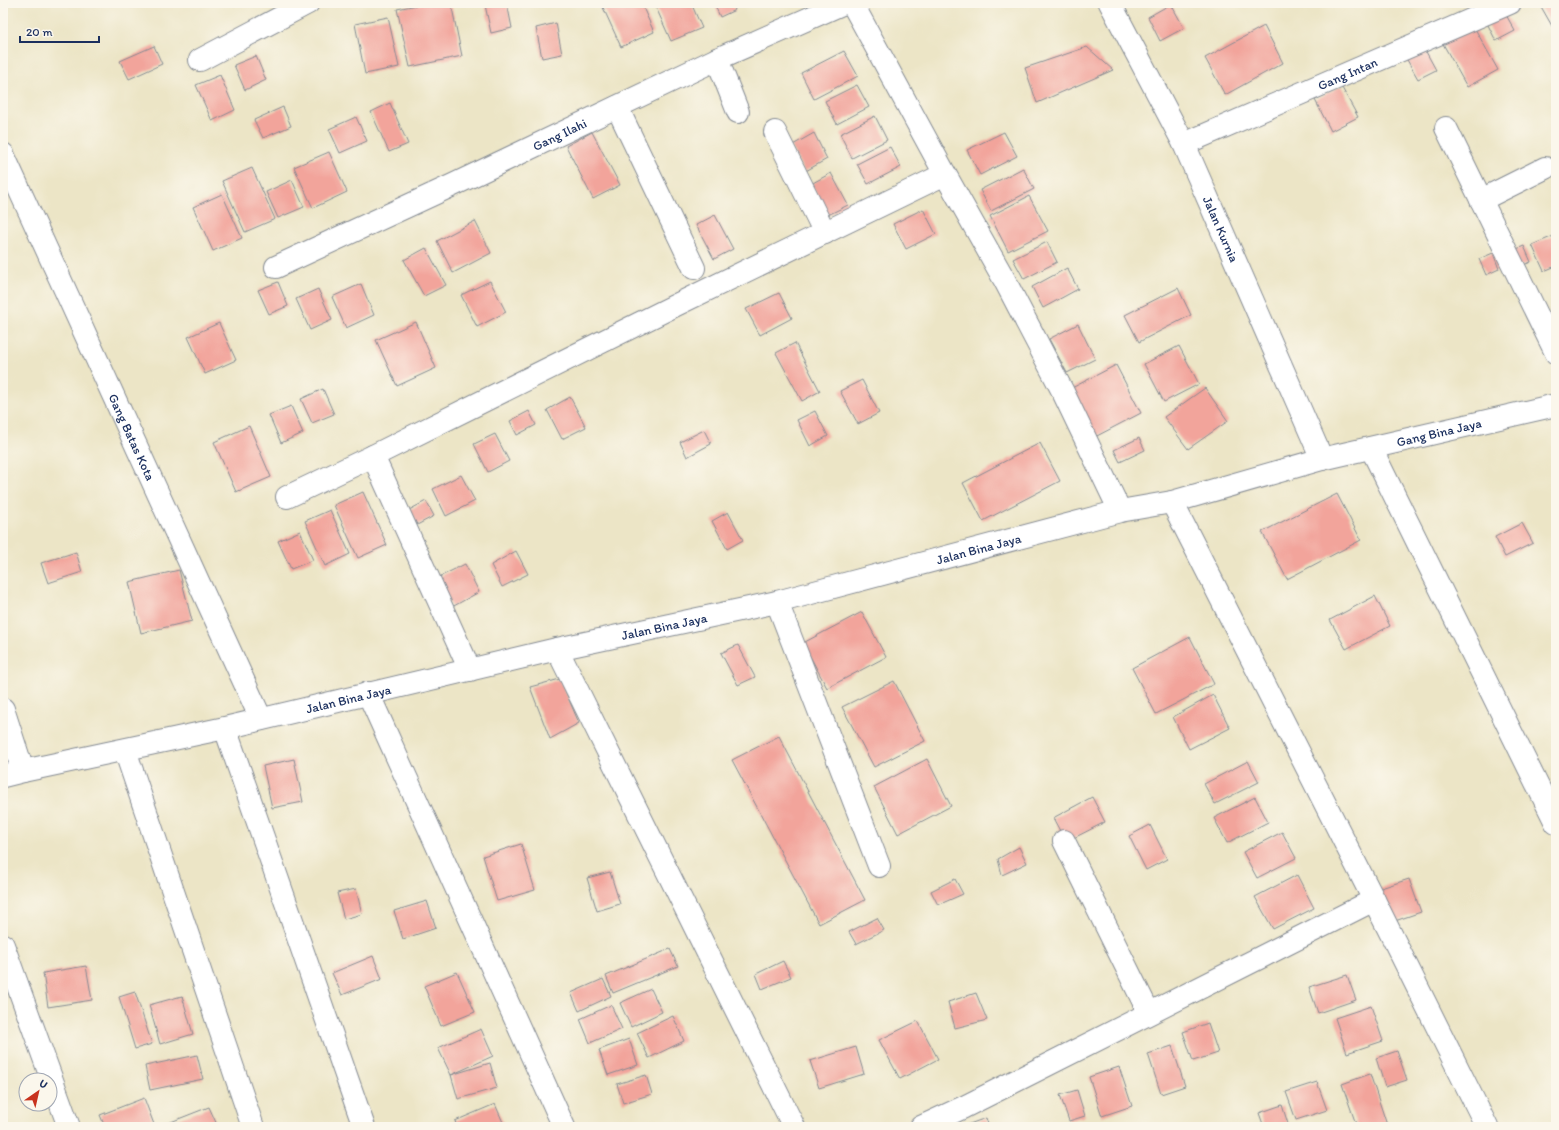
<svg xmlns="http://www.w3.org/2000/svg" width="1559" height="1130" font-family="Itim,sans-serif">
  <rect width="100%" height="100%" fill="#fbf7ec"/>
  <filter id="ink" filterUnits="userSpaceOnUse"><feTurbulence type="fractalNoise" baseFrequency=".025" numOctaves="2"/><feDisplacementMap in="SourceGraphic" scale="8" xChannelSelector="R" yChannelSelector="G"/><feConvolveMatrix kernelMatrix="1 2 1 2 8 2 1 2 1" color-interpolation-filters="sRGB"/></filter>
  <filter id="wash" filterUnits="userSpaceOnUse"><feTurbulence type="fractalNoise" baseFrequency=".012" numOctaves="4" result="noise"/><feDisplacementMap in="SourceGraphic" scale="16" xChannelSelector="R" yChannelSelector="G"/><feGaussianBlur stdDeviation="0.9" result="paint"/><feColorMatrix in="noise" values="0 0 0 0 0 0 0 0 0 0 0 0 0 0 0 0 0 1.4 0 .05"/><feComposite in="paint" operator="in"/></filter>
  <g filter="url(#wash)">
    <rect width="100%" height="100%" fill="#ece5c6"/>
    <g id="blocks">
      <!-- building -->
      <g fill="#f2a49b">
        <polygon points="427,3 451,3 462,56 410,67 397,9"/>
        <polygon points="495,3 507,3 512,28 491,33 485,5"/>
        <polygon points="601,3 641,3 654,32 621,47"/>
        <polygon points="654,3 691,3 702,28 671,41"/>
        <polygon points="714,3 732,3 735,10 720,17"/>
        <polygon points="1539,3 1556,3 1556,33"/>
        <polygon points="1171,4 1184,28 1160,41 1148,17"/>
        <polygon points="1505,13 1515,31 1496,41 1487,23"/>
        <polygon points="388,17 399,67 365,74 355,24"/>
        <polygon points="556,23 562,54 542,58 536,28"/>
        <polygon points="1473,25 1498,70 1467,87 1442,42"/>
        <polygon points="1264,26 1283,63 1225,95 1205,58"/>
        <polygon points="154,46 162,64 129,79 120,61"/>
        <polygon points="1087,47 1113,70 1037,103 1025,68"/>
        <polygon points="1424,48 1436,70 1418,79 1406,58"/>
        <polygon points="844,51 858,76 814,99 801,73"/>
        <polygon points="256,56 266,80 245,90 234,65"/>
        <polygon points="220,75 235,110 212,121 196,85"/>
        <polygon points="857,85 869,107 837,124 825,101"/>
        <polygon points="1341,86 1358,117 1331,131 1315,100"/>
        <polygon points="390,103 408,144 389,152 371,112"/>
        <polygon points="283,107 291,126 263,138 254,120"/>
        <polygon points="875,116 887,140 852,158 840,134"/>
        <polygon points="356,117 367,141 340,153 329,129"/>
        <polygon points="592,132 620,185 593,199 566,146"/>
        <polygon points="1004,132 1017,156 980,175 967,150"/>
        <polygon points="814,133 827,159 804,172 791,146"/>
        <polygon points="890,147 901,167 868,184 857,164"/>
        <polygon points="329,152 347,192 313,208 294,167"/>
        <polygon points="252,168 275,219 245,232 222,181"/>
        <polygon points="1023,168 1034,189 991,211 980,190"/>
        <polygon points="831,173 848,205 828,215 811,184"/>
        <polygon points="292,180 304,207 278,218 266,192"/>
        <polygon points="222,194 242,238 213,251 193,207"/>
        <polygon points="1029,196 1048,231 1008,251 990,216"/>
        <polygon points="923,209 936,234 906,249 893,224"/>
        <polygon points="715,215 733,249 714,259 696,225"/>
        <polygon points="475,221 491,253 453,273 437,241"/>
        <polygon points="1556,235 1556,266 1544,271 1532,245"/>
        <polygon points="1047,242 1057,262 1024,279 1013,259"/>
        <polygon points="1524,246 1531,262 1516,268 1509,252"/>
        <polygon points="426,248 446,285 424,296 404,260"/>
        <polygon points="1493,253 1499,269 1486,275 1479,259"/>
        <polygon points="1067,268 1078,289 1043,308 1032,287"/>
        <polygon points="490,281 506,312 477,327 461,295"/>
        <polygon points="278,282 288,306 269,314 258,290"/>
        <polygon points="361,284 374,315 346,328 332,297"/>
        <polygon points="1178,288 1191,315 1139,342 1125,315"/>
        <polygon points="318,289 332,320 310,330 296,299"/>
        <polygon points="779,293 792,318 760,335 746,309"/>
        <polygon points="416,322 436,368 397,386 376,340"/>
        <polygon points="219,323 236,360 205,374 188,337"/>
        <polygon points="1078,324 1095,359 1067,373 1049,339"/>
        <polygon points="795,343 820,391 802,401 776,353"/>
        <polygon points="1179,346 1199,384 1164,402 1144,364"/>
        <polygon points="1116,365 1141,413 1093,438 1068,390"/>
        <polygon points="862,380 879,413 858,424 840,391"/>
        <polygon points="1205,388 1228,421 1188,449 1164,417"/>
        <polygon points="323,389 334,414 312,423 301,399"/>
        <polygon points="570,397 586,427 562,439 547,410"/>
        <polygon points="291,406 303,433 281,443 269,415"/>
        <polygon points="529,411 536,425 517,435 510,421"/>
        <polygon points="815,411 828,436 810,446 797,420"/>
        <polygon points="249,426 271,477 236,492 214,442"/>
        <polygon points="704,430 711,444 687,457 680,442"/>
        <polygon points="495,434 509,461 488,472 474,444"/>
        <polygon points="1139,438 1145,450 1120,462 1114,450"/>
        <polygon points="1040,443 1060,481 983,521 963,483"/>
        <polygon points="461,475 475,501 446,516 433,489"/>
        <polygon points="363,492 387,545 358,558 334,505"/>
        <polygon points="1337,494 1361,540 1287,579 1262,532"/>
        <polygon points="426,501 434,516 417,525 409,510"/>
        <polygon points="330,510 350,554 325,566 305,521"/>
        <polygon points="728,512 743,540 727,549 712,521"/>
        <polygon points="1522,523 1533,543 1505,557 1495,537"/>
        <polygon points="300,531 313,560 291,569 278,541"/>
        <polygon points="516,551 528,574 502,587 491,565"/>
        <polygon points="76,552 82,572 48,583 41,563"/>
        <polygon points="465,564 479,592 452,607 437,578"/>
        <polygon points="179,570 192,621 141,633 129,582"/>
        <polygon points="1375,596 1390,626 1346,649 1330,620"/>
        <polygon points="862,612 886,657 827,688 803,643"/>
        <polygon points="1190,637 1214,684 1156,714 1132,668"/>
        <polygon points="738,645 755,677 738,685 721,653"/>
        <polygon points="560,679 579,723 550,739 530,687"/>
        <polygon points="894,681 925,741 874,767 842,707"/>
        <polygon points="1213,695 1230,728 1189,749 1173,717"/>
        <polygon points="779,736 865,900 819,924 732,760"/>
        <polygon points="294,759 303,802 272,808 263,766"/>
        <polygon points="927,759 951,806 898,834 874,787"/>
        <polygon points="1248,761 1259,782 1215,804 1204,784"/>
        <polygon points="1092,797 1105,822 1066,842 1053,818"/>
        <polygon points="1255,797 1268,822 1227,843 1214,818"/>
        <polygon points="1150,825 1167,859 1146,870 1129,836"/>
        <polygon points="1282,832 1296,858 1257,878 1243,852"/>
        <polygon points="521,844 535,890 497,901 483,856"/>
        <polygon points="1019,847 1027,863 1002,875 998,859"/>
        <polygon points="610,872 620,904 597,911 587,878"/>
        <polygon points="1297,875 1314,908 1273,929 1255,897"/>
        <polygon points="955,879 963,894 938,905 931,891"/>
        <polygon points="1409,879 1421,912 1389,923 1378,889"/>
        <polygon points="356,889 362,914 344,919 337,893"/>
        <polygon points="427,901 436,928 403,939 394,911"/>
        <polygon points="877,918 884,930 856,944 849,932"/>
        <polygon points="670,949 678,966 613,993 606,976"/>
        <polygon points="373,956 382,979 342,995 332,973"/>
        <polygon points="783,961 791,977 762,989 756,974"/>
        <polygon points="86,966 92,1000 48,1007 43,973"/>
        <polygon points="457,972 475,1012 441,1026 424,986"/>
        <polygon points="1347,975 1356,1000 1318,1013 1309,987"/>
        <polygon points="603,979 611,996 579,1011 571,993"/>
        <polygon points="651,989 662,1012 631,1027 620,1003"/>
        <polygon points="135,992 152,1044 135,1049 119,997"/>
        <polygon points="976,993 987,1020 955,1028 948,1002"/>
        <polygon points="182,996 193,1034 160,1044 149,1005"/>
        <polygon points="611,1005 622,1029 590,1043 580,1019"/>
        <polygon points="1371,1006 1383,1041 1347,1053 1335,1018"/>
        <polygon points="673,1016 684,1041 649,1058 637,1033"/>
        <polygon points="918,1021 938,1059 900,1079 879,1040"/>
        <polygon points="1208,1023 1218,1053 1193,1061 1183,1032"/>
        <polygon points="481,1029 493,1056 451,1075 438,1048"/>
        <polygon points="629,1039 638,1065 608,1075 599,1050"/>
        <polygon points="1172,1046 1185,1086 1161,1094 1148,1054"/>
        <polygon points="856,1047 864,1074 819,1088 810,1061"/>
        <polygon points="1397,1051 1407,1080 1385,1087 1376,1058"/>
        <polygon points="197,1055 203,1079 150,1090 145,1066"/>
        <polygon points="490,1063 497,1088 458,1099 451,1075"/>
        <polygon points="1119,1067 1132,1106 1102,1116 1089,1077"/>
        <polygon points="1370,1074 1387,1125 1379,1127 1357,1127 1342,1084"/>
        <polygon points="646,1075 652,1094 623,1103 617,1084"/>
        <polygon points="1317,1082 1327,1110 1296,1120 1286,1092"/>
        <polygon points="1077,1090 1085,1116 1069,1121 1060,1095"/>
        <polygon points="144,1098 155,1127 105,1127 100,1115"/>
        <polygon points="495,1104 505,1127 457,1127 455,1121"/>
        <polygon points="1282,1105 1289,1127 1264,1127 1259,1113"/>
        <polygon points="209,1107 218,1127 158,1127"/>
        <polygon points="986,1118 989,1127 961,1127"/>
      </g>
    </g>
  </g>
  <g filter="url(#ink)">
    <use href="#blocks" fill-opacity="0" stroke="#848a92" stroke-width="1"/>
    <g fill="none" stroke-linecap="round" stroke-linejoin="round">
      <!-- minor casing -->
      <g stroke="#848a92" stroke-width="24">
        <g id="minor">
          <polyline points="852,3 945,174 1004,279 1062,390 1120,511"/>
          <path id="s1" d="M1110,3L1184,144L1322,459"/>
          <polyline points="717,59 738,112"/>
          <polyline points="200,60 308,3"/>
          <polyline points="617,107 694,268"/>
          <polyline points="1446,128 1556,353"/>
          <polyline points="775,132 825,233"/>
          <path id="s2" d="M1184,144L1510,3"/>
          <path id="s3" d="M3,154L261,719"/>
          <polyline points="1481,200 1545,168"/>
          <path id="s4" d="M276,267L453,185L717,59L844,3"/>
          <polyline points="1371,448 1556,823"/>
          <polyline points="373,456 470,670"/>
          <polyline points="287,497 373,456 678,304 945,174"/>
          <polyline points="1172,502 1374,900 1487,1127"/>
          <polyline points="777,602 879,866"/>
          <polyline points="557,649 794,1127"/>
          <polyline points="368,693 564,1127"/>
          <polyline points="3,709 23,771"/>
          <polyline points="225,728 364,1127"/>
          <polyline points="125,750 253,1127"/>
          <path id="s5" d="M3,776L23,771L225,728L557,649L777,602L1120,511L1172,502L1322,459L1556,405"/>
          <polyline points="1064,841 1149,1013"/>
          <polyline points="3,945 69,1127"/>
          <polyline points="921,1127 964,1107 1374,900"/>
        </g>
      </g>
      <!-- minor -->
      <use href="#minor" stroke="#fff" stroke-width="22"/>
    </g>
  </g>
  <g text-anchor="middle" dominant-baseline="central" stroke-width="3.5" stroke-linejoin="round" paint-order="stroke">
    <!-- street labels -->
    <g font-size="13" fill="#1b2f5e" stroke="#fbf7ec">
      <text stroke="none"><textPath href="#s2" startOffset="178">Gang Intan</textPath></text>
      <text stroke="none"><textPath href="#s4" startOffset="313">Gang Ilahi</textPath></text>
      <text stroke="none"><textPath href="#s1" startOffset="252">Jalan Kurnia</textPath></text>
      <text stroke="none"><textPath href="#s5" startOffset="1477">Gang Bina Jaya</textPath></text>
      <text stroke="none"><textPath href="#s3" startOffset="311">Gang Batas Kota</textPath></text>
      <text stroke="none"><textPath href="#s5" startOffset="1002">Jalan Bina Jaya</textPath></text>
      <text stroke="none"><textPath href="#s5" startOffset="678">Jalan Bina Jaya</textPath></text>
      <text stroke="none"><textPath href="#s5" startOffset="354">Jalan Bina Jaya</textPath></text>
    </g>
  </g>
  <!-- margin -->
  <rect width="1559" height="1130" fill="none" stroke="#fbf7ec" stroke-width="16"/>
  <!-- north arrow -->
  <g transform="translate(38 1092) rotate(34)"><circle r="19" fill="#fbf7ec" stroke="#a1a7b3"/>
  <path d="M0-3L7 15L0 10L-7 15Z" fill="#c8321e"/>
  <text y="-6" font-size="11" font-weight="bold" text-anchor="middle" fill="#1b2f5e">U</text>
  </g>
  <!-- scale -->
  <path d="M20 36v6h79v-6" fill="none" stroke="#1b2f5e" stroke-width="2"/>
  <text x="26" y="36" font-size="12" fill="#1b2f5e" stroke="#fbf7ec" stroke-width="3" paint-order="stroke">20 m</text>
</svg>
